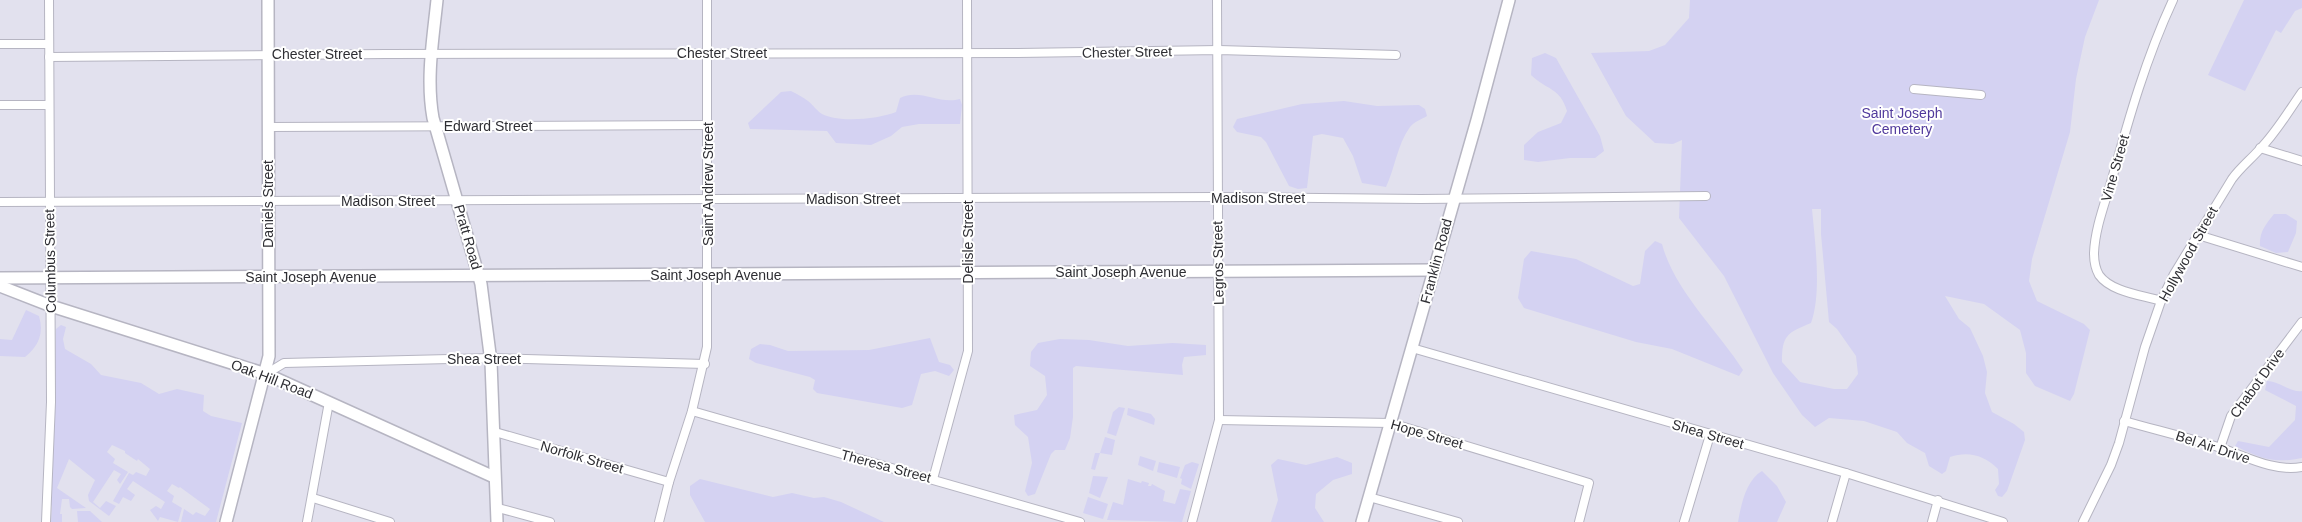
<svg xmlns="http://www.w3.org/2000/svg" width="2302" height="522" font-family="Arial,sans-serif">
  <rect width="100%" height="100%" fill="#e2e1ee"/>
  <!-- green -->
  <g fill="#d4d2f2" fill-rule="evenodd">
    <path d="M1690,0H2099L2085,37L2076,79L2070,132L2032,259L2029,281L2037,301L2084,324L2090,330L2074,394L2070,401L2035,386L2026,373V353L2020,330L1984,304L1945,296L1959,319L1970,328L1983,356L1987,372L1985,393L1992,412L2014,424L2024,432L2025,440L2007,491L2002,497L1998,496L1995,490L1999,484L1998,469C1984,455 1968,451 1950,457L1946,471L1942,474L1929,466L1925,453L1907,443L1897,432L1864,421L1829,418L1815,427L1802,415L1773,373L1724,276L1679,218L1682,140L1673,144L1655,143L1626,116L1591,53L1649,51L1665,45L1689,18ZM1812,209H1821V234L1829,322L1837,329L1856,356L1858,374L1847,389H1834L1800,382L1782,362C1782,335 1787,333 1811,323C1822,293 1815,242 1812,209Z"/>
    <polygon points="2244,0 2302,0 2302,8 2295,11 2281,33 2276,30 2245,91 2208,75"/>
    <path d="M1545,53L1556,58L1600,136L1604,151L1595,158H1570L1538,162L1524,160V145L1538,132L1561,123L1567,111C1560,87 1546,90 1531,75L1532,58Z"/>
    <path d="M791,91C797,94 803,97 808,101C813,105 817,111 822,114C839,123 879,119 896,112L900,98C920,88 939,105 960,99L962,105L960,124H919L902,127L891,136L871,145L836,143L827,131L750,129L748,123L781,92Z"/>
    <path d="M1344,101L1377,106L1419,105L1425,109L1427,116C1422,119 1414,122 1410,127C1397,145 1395,168 1386,187L1362,183L1353,156L1343,138L1322,134L1313,136L1307,188L1298,189L1289,186L1266,142L1261,137L1237,132L1233,127L1237,119L1302,104Z"/>
    <path d="M2274,214H2286L2297,221L2296,233L2288,252L2276,253L2260,246C2259,232 2266,224 2274,214Z"/>
    <path d="M1655,241L1662,244C1674,290 1718,331 1743,370L1739,376L1672,349L1636,342L1524,308L1518,298L1524,259L1531,251L1576,259L1633,286L1640,284L1645,251Z"/>
    <path d="M26,310L39,316C44,333 39,346 25,357L0,356V339L12,340Z"/>
    <polygon points="61,325 66,327 63,339 65,349 91,364 101,375 141,383 159,394 177,389 204,395 203,411 211,416 242,423 216,522 181,522 184,509 193,515 196,512 205,516 210,509 180,487 179,488 172,484 167,491 174,496 172,502 182,508 178,522 160,517 158,521 150,510 156,506 161,509 165,502 133,481 127,489 135,495 131,501 123,497 119,504 113,501 129,473 133,475 136,472 146,476 150,469 138,459 137,461 125,453 125,451 112,445 107,452 115,459 113,463 128,472 120,484 117,480 121,474 114,470 93,502 100,508 106,501 116,506 109,516 89,501 88,495 95,480 69,459 57,488 86,508 72,509 70,507 69,499 62,499 60,514 62,514 62,522 51,522 52,506 50,503 56,329"/>
    <polygon points="930,338 939,362 950,365 954,370 949,376 935,371 921,374 912,405 902,408 817,393 813,389 815,380 810,377 756,363 749,359 751,349 760,344 770,345 788,351 869,350"/>
    <polygon points="1060,339 1089,340 1128,346 1173,343 1206,345 1206,355 1184,357 1182,365 1183,375 1076,366 1073,368 1073,417 1070,438 1065,450 1055,450 1051,454 1035,494 1028,496 1025,491 1032,463 1028,437 1015,425 1014,415 1037,410 1047,395 1045,376 1030,366 1031,352 1038,343"/>
    <path d="M2267,381C2279,381 2291,393 2302,391V458C2271,464 2262,458 2235,446L2238,441L2269,447L2295,420L2296,406L2265,390Z"/>
    <polygon points="1119,407 1125,408 1116,436 1107,433 1113,412"/>
    <polygon points="1128,408 1151,414 1155,419 1154,425 1127,415"/>
    <polygon points="1105,437 1115,440 1112,455 1100,453 1095,470 1091,469 1095,453 1100,453"/>
    <polygon points="1140,456 1156,461 1153,471 1138,465"/>
    <polygon points="1337,457 1352,463 1352,474 1333,480 1316,494 1315,508 1324,522 1271,522 1278,500 1271,465 1278,459 1306,465"/>
    <polygon points="1159,462 1180,467 1177,478 1157,472"/>
    <polygon points="1192,462 1199,464 1191,489 1181,484 1182,479 1180,478 1185,465"/>
    <path d="M1762,471L1777,486L1786,502L1777,522H1738C1741,505 1746,480 1762,471Z"/>
    <polygon points="1093,476 1108,477 1100,498 1089,493"/>
    <polygon points="700,479 773,497 792,493 814,498 824,497 841,502 884,522 705,522 690,495 690,486"/>
    <polygon points="1128,479 1141,483 1142,481 1149,483 1148,486 1151,486 1152,484 1165,491 1163,501 1175,504 1180,489 1191,491 1182,522 1107,520 1113,502 1123,505"/>
    <polygon points="1088,497 1108,504 1103,519 1083,513"/>
    <polygon points="77,511 90,511 102,522 78,522"/>
  </g>
  <g fill="none" stroke-linecap="round" stroke-linejoin="round">
    <!-- street casing -->
    <g stroke="#b6b5c2" stroke-width="10">
      <g id="street">
        <polyline points="0,44 49,44"/>
        <polyline points="49,57 385,54 1018,53 1219,50 1396,55"/>
        <polyline points="1914,89 1981,95"/>
        <polyline points="0,105 49,105"/>
        <polyline points="268,127 708,125"/>
        <polyline points="2260,148 2302,161"/>
        <polyline points="0,202 1217,197 1421,199 1706,196"/>
        <polyline points="2198,235 2302,267"/>
        <path d="M2161,301C2142,295 2111,292 2099,275C2095,268 2094,260 2094,253C2095,228 2105,203 2112,179C2129,118 2146,58 2173,0"/>
        <polyline points="1412,348 1846,473 2003,522"/>
        <polyline points="266,374 284,363 491,358 705,364"/>
        <polyline points="692,411 1080,522"/>
        <polyline points="1219,420 1391,423 1589,483 1579,522"/>
        <path d="M2124,421C2156,430 2189,438 2221,448C2247,457 2274,472 2302,467"/>
        <polyline points="495,432 669,482"/>
        <polyline points="2220,448 2231,416 2302,322"/>
        <polyline points="933,479 968,351 967,0"/>
        <polyline points="1369,497 1458,522"/>
        <polyline points="313,498 390,522"/>
        <polyline points="498,508 550,522"/>
        <polyline points="46,522 51,402 49,0"/>
        <polyline points="307,522 329,402"/>
        <polyline points="659,522 669,482 692,411 707,347 707,0"/>
        <polyline points="1192,522 1219,420 1217,0"/>
        <polyline points="1684,522 1710,435"/>
        <polyline points="1832,522 1846,473"/>
        <polyline points="1932,522 1938,500"/>
        <path d="M2083,522L2111,465L2119,443L2145,347L2161,301L2174,274L2232,179C2240,168 2250,160 2259,150C2276,133 2288,112 2302,92"/>
      </g>
    </g>
    <!-- secondary casing -->
    <g stroke="#b6b5c2" stroke-width="14">
      <g id="secondary">
        <path d="M437,0C433,39 426,79 433,118L481,284L491,362L497,522"/>
        <polyline points="0,278 1433,270"/>
        <polyline points="0,286 51,306 266,374 494,477"/>
        <polyline points="226,522 269,356 268,0"/>
        <polyline points="1362,522 1477,120 1509,0"/>
      </g>
    </g>
    <!-- street -->
    <use href="#street" stroke="#fff" stroke-width="8"/>
    <!-- secondary -->
    <use href="#secondary" stroke="#fff" stroke-width="11"/>
  </g>
  <g text-anchor="middle" dominant-baseline="central" stroke-width="4" stroke-linejoin="round" paint-order="stroke">
    <!-- street labels -->
    <g font-size="14" fill="#2e2e33" stroke="#fff">
      <text transform="translate(1127 52) rotate(-1)">Chester Street</text>
      <text x="722" y="53">Chester Street</text>
      <text x="317" y="54">Chester Street</text>
      <text x="488" y="126">Edward Street</text>
      <text transform="translate(2115 168) rotate(-74)">Vine Street</text>
      <text transform="translate(708 184) rotate(-90)">Saint Andrew Street</text>
      <text x="1258" y="198">Madison Street</text>
      <text x="853" y="199">Madison Street</text>
      <text x="388" y="201">Madison Street</text>
      <text transform="translate(268 204) rotate(-90)">Daniels Street</text>
      <text transform="translate(468 237) rotate(74)">Pratt Road</text>
      <text transform="translate(968 242) rotate(-90)">Delisle Street</text>
      <text transform="translate(2188 254) rotate(-61)">Hollywood Street</text>
      <text transform="translate(50 261) rotate(-91)">Columbus Street</text>
      <text transform="translate(1436 261) rotate(-75)">Franklin Road</text>
      <text transform="translate(1218 263) rotate(-91)">Legros Street</text>
      <text x="1121" y="272">Saint Joseph Avenue</text>
      <text x="716" y="275">Saint Joseph Avenue</text>
      <text x="311" y="277">Saint Joseph Avenue</text>
      <text x="484" y="359">Shea Street</text>
      <text transform="translate(272 379) rotate(21)">Oak Hill Road</text>
      <text transform="translate(2257 383) rotate(-54)">Chabot Drive</text>
      <text transform="translate(1427 434) rotate(16)">Hope Street</text>
      <text transform="translate(1708 434) rotate(16)">Shea Street</text>
      <text transform="translate(2213 447) rotate(18)">Bel Air Drive</text>
      <text transform="translate(582 457) rotate(16)">Norfolk Street</text>
      <text transform="translate(886 466) rotate(15)">Theresa Street</text>
    </g>
    <!-- park labels -->
    <g font-size="14" fill="#50399c" stroke="#fff">
      <text x="1902" y="113">Saint Joseph<tspan x="1902" dy="16">Cemetery</tspan></text>
    </g>
  </g>
</svg>
